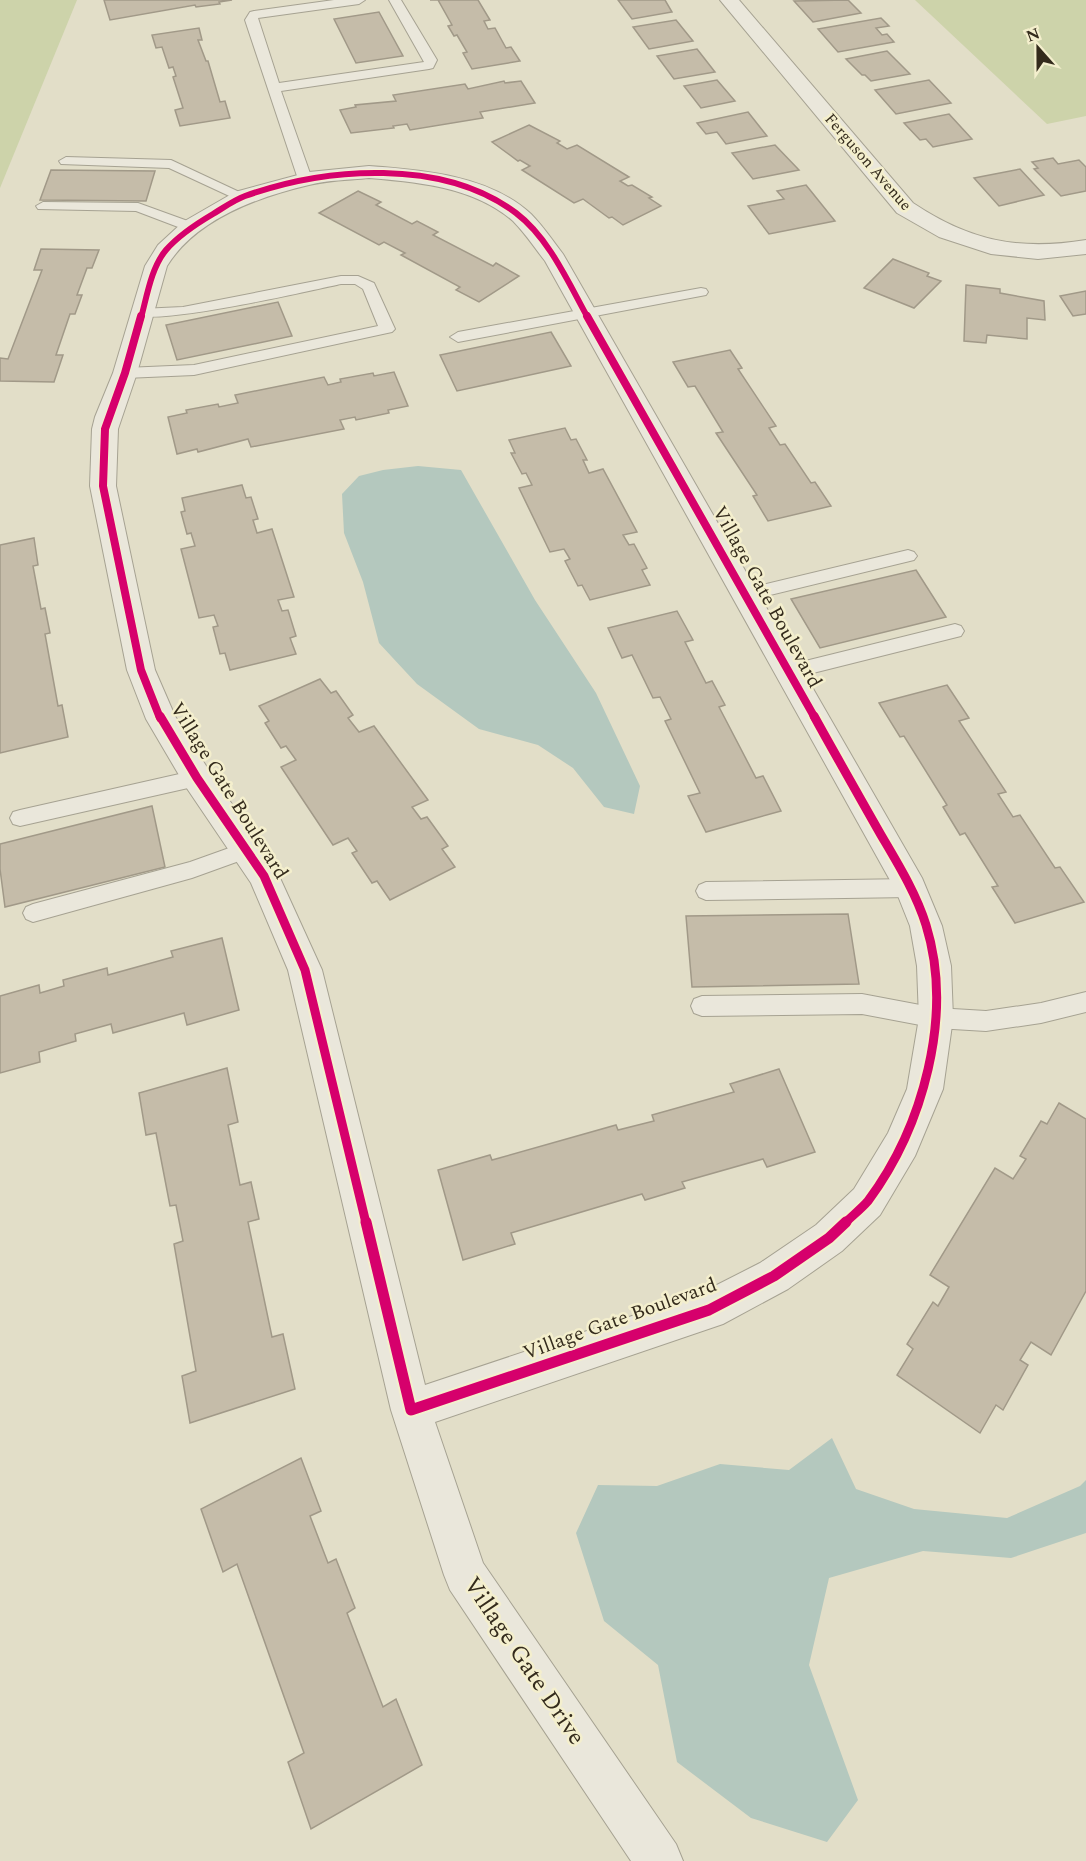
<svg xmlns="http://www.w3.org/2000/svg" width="1086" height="1861" font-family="Spectral,serif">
  <rect width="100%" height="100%" fill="#e2dec8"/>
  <!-- green -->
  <g fill="#cdd3aa">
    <polygon points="0,0 77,0 0,188"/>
    <polygon points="915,0 1086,0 1086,116 1047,124"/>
  </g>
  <!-- water -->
  <g fill="#b4c8be">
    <polygon points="418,466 461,470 535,600 596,693 640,786 634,814 604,807 573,768 538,745 479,729 417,684 379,643 363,582 344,533 342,494 359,476 383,470"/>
    <polygon points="832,1438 856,1489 914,1509 1007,1518 1080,1486 1086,1480 1086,1533 1011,1558 923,1551 829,1578 809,1665 858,1800 827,1842 751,1818 677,1762 658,1665 604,1621 576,1533 598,1485 657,1486 720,1464 789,1470"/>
  </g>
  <!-- building -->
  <g fill="#c5bca9" stroke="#a19988" stroke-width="1.5">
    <polygon points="104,0 232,0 219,2 220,4 196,7 195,5 110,20"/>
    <polygon points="430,0 478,0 490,20 484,21 488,29 495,28 506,48 511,47 520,61 472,69 463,53 467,52 457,35 454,36 448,26 452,25 438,0"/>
    <polygon points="618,0 665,0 672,12 632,19"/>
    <polygon points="848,0 861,13 813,22 794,1"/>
    <polygon points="379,12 403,56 356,63 334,19"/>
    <polygon points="881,18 889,26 876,28 882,35 887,34 894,42 838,52 818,29"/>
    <polygon points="676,20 693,41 649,49 633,27"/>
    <polygon points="199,28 202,40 198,40 206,61 208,61 220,102 225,101 230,118 180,126 175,110 183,108 173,77 176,76 173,67 169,68 162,47 156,48 152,35"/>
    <polygon points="697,49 715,72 674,79 657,56"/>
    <polygon points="887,51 910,74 871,81 865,75 862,75 846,59"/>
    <polygon points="717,80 735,101 701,108 684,86"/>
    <polygon points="929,80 951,103 896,114 875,90"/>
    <polygon points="504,81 505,83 521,81 535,103 480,112 483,118 410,130 407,124 393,126 394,128 351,133 340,110 356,107 355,105 396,101 393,95 465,84 468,89"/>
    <polygon points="748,112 767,136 726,144 717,132 706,134 697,123"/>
    <polygon points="949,114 972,139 933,147 926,139 920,140 904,123"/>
    <polygon points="529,125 560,141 557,143 567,149 577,145 629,177 620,181 628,186 632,185 652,197 649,198 661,206 623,225 612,217 609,218 583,199 574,203 522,170 530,166 520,160 518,161 492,142"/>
    <polygon points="775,145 799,170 753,179 732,153"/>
    <polygon points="1053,158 1058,164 1079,160 1086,167 1086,191 1061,196 1034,169 1038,168 1032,162"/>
    <polygon points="1020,169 1044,195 999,206 974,178"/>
    <polygon points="51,170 155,171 146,201 40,200"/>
    <polygon points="806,185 835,221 769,234 748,206 784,199 777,191"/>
    <polygon points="358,191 381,202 376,205 412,224 417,221 438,232 433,235 493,266 496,263 519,276 479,302 456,290 460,287 401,255 405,253 384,242 379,245 319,213"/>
    <polygon points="41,249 99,250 92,268 87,268 77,295 82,295 75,314 70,314 56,355 63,355 54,382 0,381 0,358 8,359 42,270 34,270"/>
    <polygon points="893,259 929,273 927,276 941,281 914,308 864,288"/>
    <polygon points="966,285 1000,289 1000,293 1044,301 1045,320 1027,318 1027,339 987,335 986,343 964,341"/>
    <polygon points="1086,291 1086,314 1073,316 1060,296"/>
    <polygon points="278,302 292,336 177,360 166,325"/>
    <polygon points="551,332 571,366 457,391 440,355"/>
    <polygon points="730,350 742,368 738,369 776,426 769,428 780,445 785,444 811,483 815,482 831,506 768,521 753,496 757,495 716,433 723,432 695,386 688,387 673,362"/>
    <polygon points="394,372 408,406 388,410 389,413 356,420 355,417 340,420 344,429 251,447 248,439 198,452 197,449 177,454 168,417 187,413 186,410 218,404 219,407 238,403 235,395 324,377 328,385 341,382 340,379 373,373 374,376"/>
    <polygon points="565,428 571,440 576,439 587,460 583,460 589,473 603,469 637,532 623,535 629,545 634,544 647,568 642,570 650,585 590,600 582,585 578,586 565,561 570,559 564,549 550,552 519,488 532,485 526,473 522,474 511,453 515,453 509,440"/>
    <polygon points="242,485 246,498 251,497 258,519 253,520 257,533 272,529 294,597 278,600 282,611 288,610 296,636 290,638 296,654 230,670 225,653 220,654 213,627 218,626 214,615 199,618 181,549 195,546 191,533 187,534 181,512 185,511 182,498"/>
    <polygon points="34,538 38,565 33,566 41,609 45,608 50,633 45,634 58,706 62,705 68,737 0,753 0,545"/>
    <polygon points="916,570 946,617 820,648 791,599"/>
    <polygon points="677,611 693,640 685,642 706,683 712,681 725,705 719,707 756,778 763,776 781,811 706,832 688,796 700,793 665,721 671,719 660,697 653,698 632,655 622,658 608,628"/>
    <polygon points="320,679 331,693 336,691 353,715 348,718 359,732 374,726 428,800 412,807 421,819 427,817 448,846 442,849 455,867 390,900 377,881 372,883 352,853 357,851 348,838 333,845 281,767 296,760 286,746 281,748 265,723 269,721 259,706"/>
    <polygon points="947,685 969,718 959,721 1006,792 998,794 1013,817 1020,815 1055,868 1060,867 1084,902 1015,923 992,887 998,886 965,833 960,835 943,807 947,805 904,736 900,737 879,703"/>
    <polygon points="152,806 165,867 5,907 0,869 0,844"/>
    <polygon points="848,914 859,984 692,987 686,916"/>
    <polygon points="222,938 239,1010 187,1025 184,1013 113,1033 111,1024 75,1034 76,1041 39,1052 40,1062 0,1073 0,996 39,985 40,993 64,986 63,980 107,968 108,975 173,957 171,951"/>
    <polygon points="227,1068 238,1122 228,1125 240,1185 251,1182 259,1219 248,1222 272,1337 283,1334 295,1389 190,1423 182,1376 196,1371 174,1244 183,1241 176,1205 170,1206 156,1133 146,1135 139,1093"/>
    <polygon points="779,1069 815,1152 767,1167 763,1159 682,1182 685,1188 645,1200 642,1194 511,1233 515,1244 463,1260 438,1170 490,1155 492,1160 616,1125 618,1130 654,1121 652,1115 734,1092 730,1084"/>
    <polygon points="1059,1103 1086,1119 1086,1291 1051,1355 1031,1342 1020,1360 1028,1365 1003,1410 996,1405 980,1433 897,1375 913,1349 907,1344 933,1302 938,1306 949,1287 930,1275 995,1168 1013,1179 1026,1159 1020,1156 1041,1121 1047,1124"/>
    <polygon points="301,1458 321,1511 310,1516 328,1563 336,1559 355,1608 347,1613 383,1707 396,1699 422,1765 311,1829 288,1762 304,1753 237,1564 223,1572 201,1509"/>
  </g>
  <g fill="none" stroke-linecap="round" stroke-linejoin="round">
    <!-- lane casing -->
    <g stroke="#a6a292" stroke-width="2">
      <g id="lane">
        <polygon points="334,0 365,0 359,4 258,18 279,83 424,62 389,0 401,0 437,60 433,68 429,69 281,91 312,179 305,183 298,179 245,20 250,12 254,11"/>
        <polygon points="66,157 171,160 250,197 248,200 238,200 169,168 61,164 59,161"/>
        <polygon points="43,202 138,203 196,224 198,227 191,231 186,230 136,211 38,209 36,206"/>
        <path d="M341,276H358L374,283L395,329L392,332L194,375L125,378L117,373L125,368L194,365L378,326L363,289L355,284H341C313,290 146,329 133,313L140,309L183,307Z"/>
        <polygon points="701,288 706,289 708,292 706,295 458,342 450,337 458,332"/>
        <polygon points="908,550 914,552 917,556 914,560 745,601 739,599 736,595 739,591 745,589"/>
        <polygon points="955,624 961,626 964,631 961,636 789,679 782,677 780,672 782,667 789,665"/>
        <polygon points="197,770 204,773 207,778 204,783 197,786 20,826 13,824 10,818 13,812 20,810"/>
        <polygon points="246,842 253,844 256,850 253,856 192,878 33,922 26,919 23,913 26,907 33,904 190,862"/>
        <polygon points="911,879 918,882 921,888 918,894 911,897 706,900 699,897 696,891 699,885 706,882"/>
        <polygon points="1086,992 1086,1012 1041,1023 986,1031 936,1028 862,1014 702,1016 694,1013 691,1006 694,999 702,996 862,994 936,1008 986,1011 1041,1003"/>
      </g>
    </g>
    <!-- street casing -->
    <g stroke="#a6a292" stroke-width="2">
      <g id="street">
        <path d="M720,0H739L913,203C970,241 1019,251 1086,240V254L1038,259L991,254L939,237L897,213Z"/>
        <path d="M369,166C423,170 489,175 531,214C543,226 553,241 563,254L922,878L942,926L951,966L953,1018L943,1089L915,1156L880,1215L842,1251L788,1289L723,1324L435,1422L483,1563L676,1844L683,1861H631L450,1590L444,1575L391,1410L288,970L251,883L186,787L146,719L127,670L90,486L92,429L95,417L113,373L145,266L158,245L183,222L235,192L309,172ZM369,178C418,182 474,187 513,221C525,233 534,247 545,261L896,891L910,926L917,966L919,1018L907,1089L888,1133L854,1189L816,1225L760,1263L701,1293L425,1385L322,970L275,867L208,769L175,716L155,670L116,486L118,429L137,373L167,266C196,219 258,197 309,185C328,180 349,180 369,178Z"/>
      </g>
    </g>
    <!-- lane -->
    <use href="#lane" fill="#eae7db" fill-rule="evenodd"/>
    <!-- street -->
    <use href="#street" fill="#eae7db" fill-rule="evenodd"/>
    <!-- cycleway-far3 casing -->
    <g stroke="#f4efcd" stroke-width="8">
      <path id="cycleway-far3" d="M141,318C147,296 151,268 166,250C179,235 196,224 213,214C223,208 234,200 245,196C326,167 443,158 516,213C549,238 568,282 588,318"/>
    </g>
    <!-- cycleway-far2 casing -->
    <g stroke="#f4efcd" stroke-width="10">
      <g id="cycleway-far2">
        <polyline points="141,316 125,373 105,429 103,486 141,670 160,718"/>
        <polyline points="587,316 815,718"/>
      </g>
    </g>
    <!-- cycleway-far1 casing -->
    <g stroke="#f4efcd" stroke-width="13">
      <g id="cycleway-far1">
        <polyline points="160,716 197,778 264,876 305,970 366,1223"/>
        <path d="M814,716C836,756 859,796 881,835C898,864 916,893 926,925C954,1015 923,1127 868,1201C861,1209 852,1216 845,1223"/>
      </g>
    </g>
    <!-- cycleway casing -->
    <g stroke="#f4efcd" stroke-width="15">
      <polyline id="cycleway" points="366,1222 411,1410 709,1310 774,1276 829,1238 846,1222"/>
    </g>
    <!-- cycleway-far3 -->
    <use href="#cycleway-far3" stroke="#d6006c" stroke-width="6"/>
    <!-- cycleway-far2 -->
    <use href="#cycleway-far2" stroke="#d6006c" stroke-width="8"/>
    <!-- cycleway-far1 -->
    <use href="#cycleway-far1" stroke="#d6006c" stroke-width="9"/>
    <!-- cycleway -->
    <use href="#cycleway" stroke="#d6006c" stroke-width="11"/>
  </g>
  <g text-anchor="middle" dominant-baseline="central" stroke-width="5" stroke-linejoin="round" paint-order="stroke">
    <!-- far-street labels -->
    <g font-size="16" fill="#342b1c" stroke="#f4efcd">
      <text transform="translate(868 162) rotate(49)">Ferguson Avenue</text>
    </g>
    <!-- street labels -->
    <g font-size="20" fill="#342b1c" stroke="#f4efcd">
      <text transform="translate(767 597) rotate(61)">Village Gate Boulevard</text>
      <text transform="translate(229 791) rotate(58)">Village Gate Boulevard</text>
      <text transform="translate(620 1319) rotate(-20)">Village Gate Boulevard</text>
    </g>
    <!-- near-street labels -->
    <g font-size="24" fill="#342b1c" stroke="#f4efcd">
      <text transform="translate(524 1661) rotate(56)">Village Gate Drive</text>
    </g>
  </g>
  <!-- north arrow -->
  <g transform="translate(1038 48) rotate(339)" stroke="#f4efcd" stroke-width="4.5" paint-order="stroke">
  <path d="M0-4.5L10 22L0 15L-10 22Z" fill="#342b1c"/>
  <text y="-9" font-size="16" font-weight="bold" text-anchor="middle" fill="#342b1c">N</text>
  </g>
</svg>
